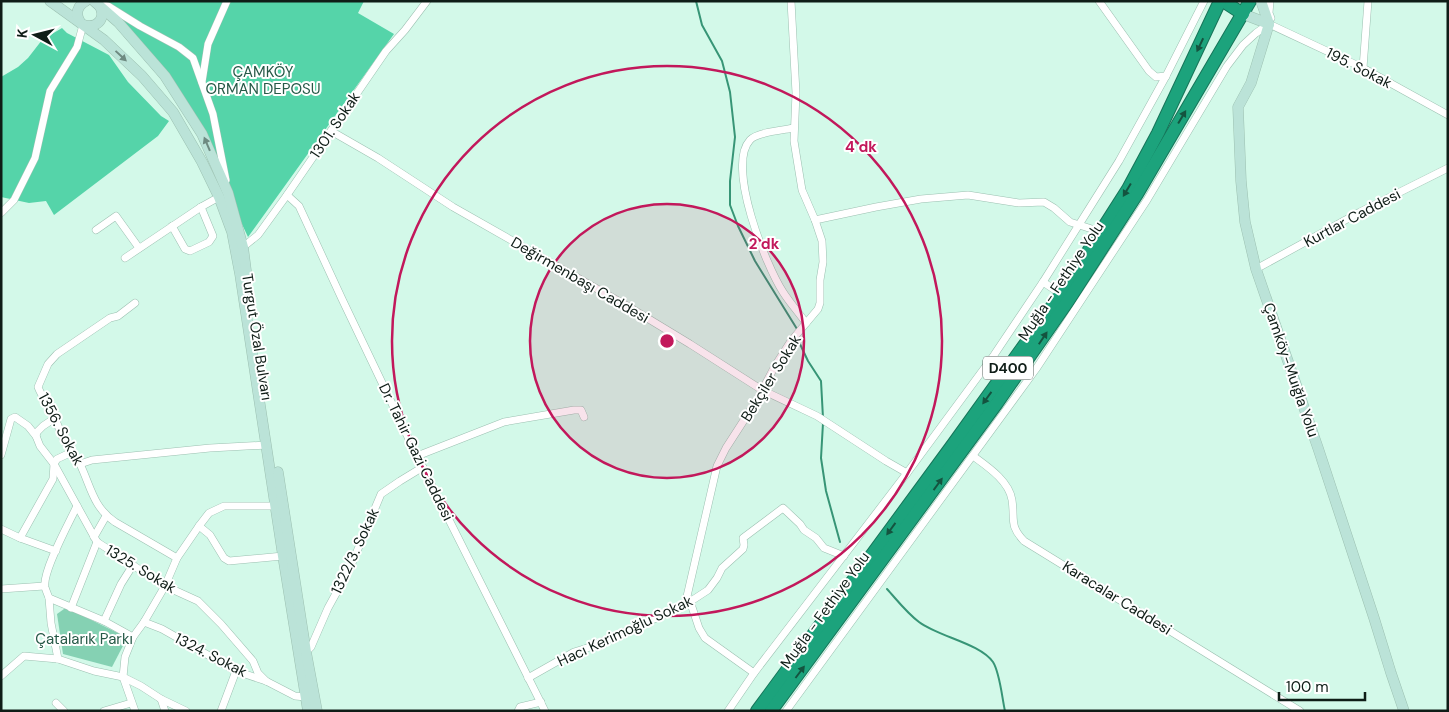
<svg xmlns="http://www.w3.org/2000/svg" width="1449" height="712" font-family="'DM Sans',sans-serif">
  <rect width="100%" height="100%" fill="#d3f9e9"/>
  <!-- green -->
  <polygon fill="#85d1b3" points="67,608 126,637 126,640 112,667 63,654 57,614 64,609"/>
  <!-- forest -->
  <g fill="#55d4a9">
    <polygon points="99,1 364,1 358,13 394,34 248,237 180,92"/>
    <polygon points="62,28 67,33 109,55 128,82 161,116 169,121 158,136 54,215 46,201 29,203 1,197 1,77 18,67 28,58 42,40"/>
  </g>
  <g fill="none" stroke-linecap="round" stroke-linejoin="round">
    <!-- stream -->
    <g stroke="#379576" stroke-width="2">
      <polyline points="696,1 702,25 722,61 730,92 735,137 730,181 730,205 738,226 755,261 797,329"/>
      <polyline points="798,336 799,342 808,361 821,381 823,418"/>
      <polyline points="823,423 821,458 826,491 840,542"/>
      <path d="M887,589C897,600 907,613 919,622C939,637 979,643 993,662C1000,673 1002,698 1005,711"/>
    </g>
    <!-- street casing -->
    <g stroke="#9cc0b1" stroke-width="8">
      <g id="street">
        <polyline points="1099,1 1149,71 1156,77 1166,76"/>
        <polyline points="1270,1 1269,13 1271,18"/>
        <polyline points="98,4 108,6 140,26 179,47 193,58 213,114 226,180"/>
        <polyline points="1363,68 1368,1"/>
        <polyline points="202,82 208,44 227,1"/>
        <path d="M794,128C784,130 757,132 750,140C726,166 766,266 783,292C790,303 799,313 806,323"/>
        <polyline points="331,131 378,158 453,207 629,307 690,344 762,390 817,416 886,461 907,473"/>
        <polyline points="287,195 299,206 342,299 417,456 545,711"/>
        <polyline points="1,213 14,200 35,158 50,91 77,47 83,25"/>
        <polyline points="815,220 876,207 921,199 968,195 1019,203 1044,202 1054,208 1070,222 1101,232"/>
        <polyline points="172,226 185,249 190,251 209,242 213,236 201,207"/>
        <polyline points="96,230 116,216 139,248"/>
        <polyline points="243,247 258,235 287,195 386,51 405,30 427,1"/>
        <polyline points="125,258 201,207 219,197"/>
        <polyline points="1256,269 1360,212 1448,168"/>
        <polyline points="1043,282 1061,294"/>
        <path d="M135,303L118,316L110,318L57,354L48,364L38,387C42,397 49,407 54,417C58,424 60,432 63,438C68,447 75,455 80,464C91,487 93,507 115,522L177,558"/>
        <polyline points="55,418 43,426 37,432 36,436 40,446 54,464 97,542 165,586 198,601 221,624 253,661 258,673 266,681"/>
        <polyline points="1,455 11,419 15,417 28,426 36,436"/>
        <polyline points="417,456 504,422 574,410 581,410 584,417"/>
        <path d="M973,456C988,467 1009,481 1012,500C1015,520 1009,525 1024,541L1300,711"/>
        <polyline points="80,464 92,460 210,448 267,445"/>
        <path d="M77,506C69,523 42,572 45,587C46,591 48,595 49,598L104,621L133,637"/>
        <polyline points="199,526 209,513 224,506 276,506"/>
        <polyline points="1,529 20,538 56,551"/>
        <polyline points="94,537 106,516"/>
        <polyline points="20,538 53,479 54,464 57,459 72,452"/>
        <polyline points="1,589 44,586"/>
        <polyline points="49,598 51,623 58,659"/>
        <polyline points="690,601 699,628 705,638 754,673"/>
        <polyline points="685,605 717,466 726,448 757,400 775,366 791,341 818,309 820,303 820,280 823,262 822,241 815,220 802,190 794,141 796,93 791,1"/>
        <polyline points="71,608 97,542"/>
        <polyline points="104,621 121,584 133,565"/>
        <polyline points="144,622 162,629 236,671 266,681 295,696 306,697"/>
        <polyline points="306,652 311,647 328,608 350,568 381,494 400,481 423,467"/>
        <polyline points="1,676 24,656 58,659 94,671 123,677 141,686 161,699 186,711"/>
        <polyline points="528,678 574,652 587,648 634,628 685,605 708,590 717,578 722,568 743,549 744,545 743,538 783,508 800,524 804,530 816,538 824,548 844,556"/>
        <polyline points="161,699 165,711"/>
        <polyline points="56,703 64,711"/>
        <polyline points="104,711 131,703"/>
        <polyline points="135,711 123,677 125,657 133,637 144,622 165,586 177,558 199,526 210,535 224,558 229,561 283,556"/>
        <polyline points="221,711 236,671"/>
        <polyline points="518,711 520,707 541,702"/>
        <polyline points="728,711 754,673 907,473 994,355 1043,282 1119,161 1166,76 1204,1"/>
        <polyline points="786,711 1036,369 1147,200 1227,66 1243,45 1256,33 1269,24 1363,68 1448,115"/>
      </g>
    </g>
    <!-- secondary casing -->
    <g stroke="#9cc0b1" stroke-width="11">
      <g id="secondary">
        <polyline points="50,1 104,40 142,76 173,112 202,162 219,197 232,232 240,274 283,556 308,711"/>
        <polyline points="94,1 118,22 165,76 202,134 228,193 243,247 247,278"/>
        <polyline points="1261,1 1269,24"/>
        <polyline points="1243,14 1269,24"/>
        <path d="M80,22C75,14 77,6 86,1"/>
        <polyline points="1269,24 1251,83 1238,107 1241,181 1245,222 1256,269 1318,448 1374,618 1391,673 1404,711"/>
        <path d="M84,25C98,29 107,17 99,5"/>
        <polyline points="278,472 306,652 317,711"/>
      </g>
    </g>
    <!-- highway casing -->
    <g stroke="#177459" stroke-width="14">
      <g id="highway">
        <polyline points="1223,1 1243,14"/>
        <polyline points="757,711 954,443 1061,294 1128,189 1158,133 1220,1"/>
        <polyline points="771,711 997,403 1068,301 1137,194 1250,1"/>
      </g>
    </g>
    <!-- street -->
    <use href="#street" stroke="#fff" stroke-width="7"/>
    <!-- secondary -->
    <use href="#secondary" stroke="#bbe3d8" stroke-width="10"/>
    <!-- highway -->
    <use href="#highway" stroke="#1ca37c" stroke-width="12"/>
  </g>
  <!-- one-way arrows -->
  <defs><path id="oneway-solid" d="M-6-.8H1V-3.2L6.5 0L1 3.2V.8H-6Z" transform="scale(1.25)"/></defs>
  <g fill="#14533f">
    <use href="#oneway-solid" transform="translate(1200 45) rotate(115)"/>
    <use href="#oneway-solid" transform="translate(1182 117) rotate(-59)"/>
    <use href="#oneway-solid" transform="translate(1127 190) rotate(121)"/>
    <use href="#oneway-solid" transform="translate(1043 338) rotate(-56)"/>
    <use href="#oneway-solid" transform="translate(987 398) rotate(126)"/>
    <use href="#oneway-solid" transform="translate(938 484) rotate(-54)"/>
    <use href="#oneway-solid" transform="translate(891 529) rotate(126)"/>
    <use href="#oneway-solid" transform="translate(800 672) rotate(-53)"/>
  </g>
  <g fill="#6e8a81">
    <use href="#oneway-solid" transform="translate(121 56) rotate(43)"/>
    <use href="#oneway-solid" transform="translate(207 144) rotate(-113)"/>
  </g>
  <!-- distance rings -->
  <circle cx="667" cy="341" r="137" fill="#c2185b" fill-opacity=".12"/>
  <g fill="none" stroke="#c2185b" stroke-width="2.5">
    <circle cx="667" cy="341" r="137"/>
    <circle cx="667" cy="341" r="275"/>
  </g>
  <g text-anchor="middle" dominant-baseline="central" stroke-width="4" stroke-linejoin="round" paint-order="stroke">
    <!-- shield labels -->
    <rect fill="#fff" stroke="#57615d" stroke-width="1" x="983" y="356.5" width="50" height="23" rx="4"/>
    <g font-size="14" font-weight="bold" fill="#0f1d17">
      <text x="1008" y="368">D400</text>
    </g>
    <!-- street labels -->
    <g font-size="15" fill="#0f1d17" stroke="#fff">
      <text transform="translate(1359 68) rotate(27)">195. Sokak</text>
      <text transform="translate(335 125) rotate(-56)">1301. Sokak</text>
      <text transform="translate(1352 218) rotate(-28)">Kurtlar Caddesi</text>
      <text transform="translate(580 280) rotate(30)">Değirmenbaşı Caddesi</text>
      <text transform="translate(1061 281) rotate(-56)">Muğla - Fethiye Yolu</text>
      <text transform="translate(257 337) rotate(81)">Turgut Özal Bulvarı</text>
      <text transform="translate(1291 370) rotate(71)">Çamköy-Muığla Yolu</text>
      <text transform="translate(771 378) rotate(-58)">Bekçiler Sokak</text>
      <text transform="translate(61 429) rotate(62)">1356. Sokak</text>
      <text transform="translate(416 452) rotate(64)">Dr. Tahir Gazi Caddesi</text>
      <text transform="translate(355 551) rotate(-65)">1322/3. Sokak</text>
      <text transform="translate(141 569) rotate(31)">1325. Sokak</text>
      <text transform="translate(1117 598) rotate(32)">Karacalar Caddesi</text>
      <text transform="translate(825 610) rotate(-54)">Muğla - Fethiye Yolu</text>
      <text transform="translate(625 631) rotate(-25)">Hacı Kerimoğlu Sokak</text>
      <text transform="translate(211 655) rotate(27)">1324. Sokak</text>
    </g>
    <!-- park labels -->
    <g font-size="15" fill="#265947" stroke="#fff">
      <text x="263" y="72">ÇAMKÖY<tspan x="263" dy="17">ORMAN DEPOSU</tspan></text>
      <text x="84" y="639">Çatalarık Parkı</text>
    </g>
  </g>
  <circle cx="667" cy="341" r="8" fill="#c2185b" stroke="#fff" stroke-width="2.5"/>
  <g font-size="15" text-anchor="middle" font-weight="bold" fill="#c2185b" stroke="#fff" stroke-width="4" stroke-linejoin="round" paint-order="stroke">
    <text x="861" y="152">4 dk</text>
    <text x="764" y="249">2 dk</text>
  </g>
  <!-- border -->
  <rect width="1449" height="712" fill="none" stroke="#0f1d17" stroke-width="5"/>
  <!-- north arrow -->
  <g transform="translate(35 35) rotate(277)" stroke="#ffffff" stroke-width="4" paint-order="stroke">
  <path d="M0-4L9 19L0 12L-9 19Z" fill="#0f1d17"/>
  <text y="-8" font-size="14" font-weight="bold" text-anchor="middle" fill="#0f1d17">K</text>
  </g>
  <!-- scale -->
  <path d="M1279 692v8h86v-8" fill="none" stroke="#0f1d17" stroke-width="2.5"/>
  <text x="1286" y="692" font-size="15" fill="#0f1d17" stroke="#ffffff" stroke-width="4" paint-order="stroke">100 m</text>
</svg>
